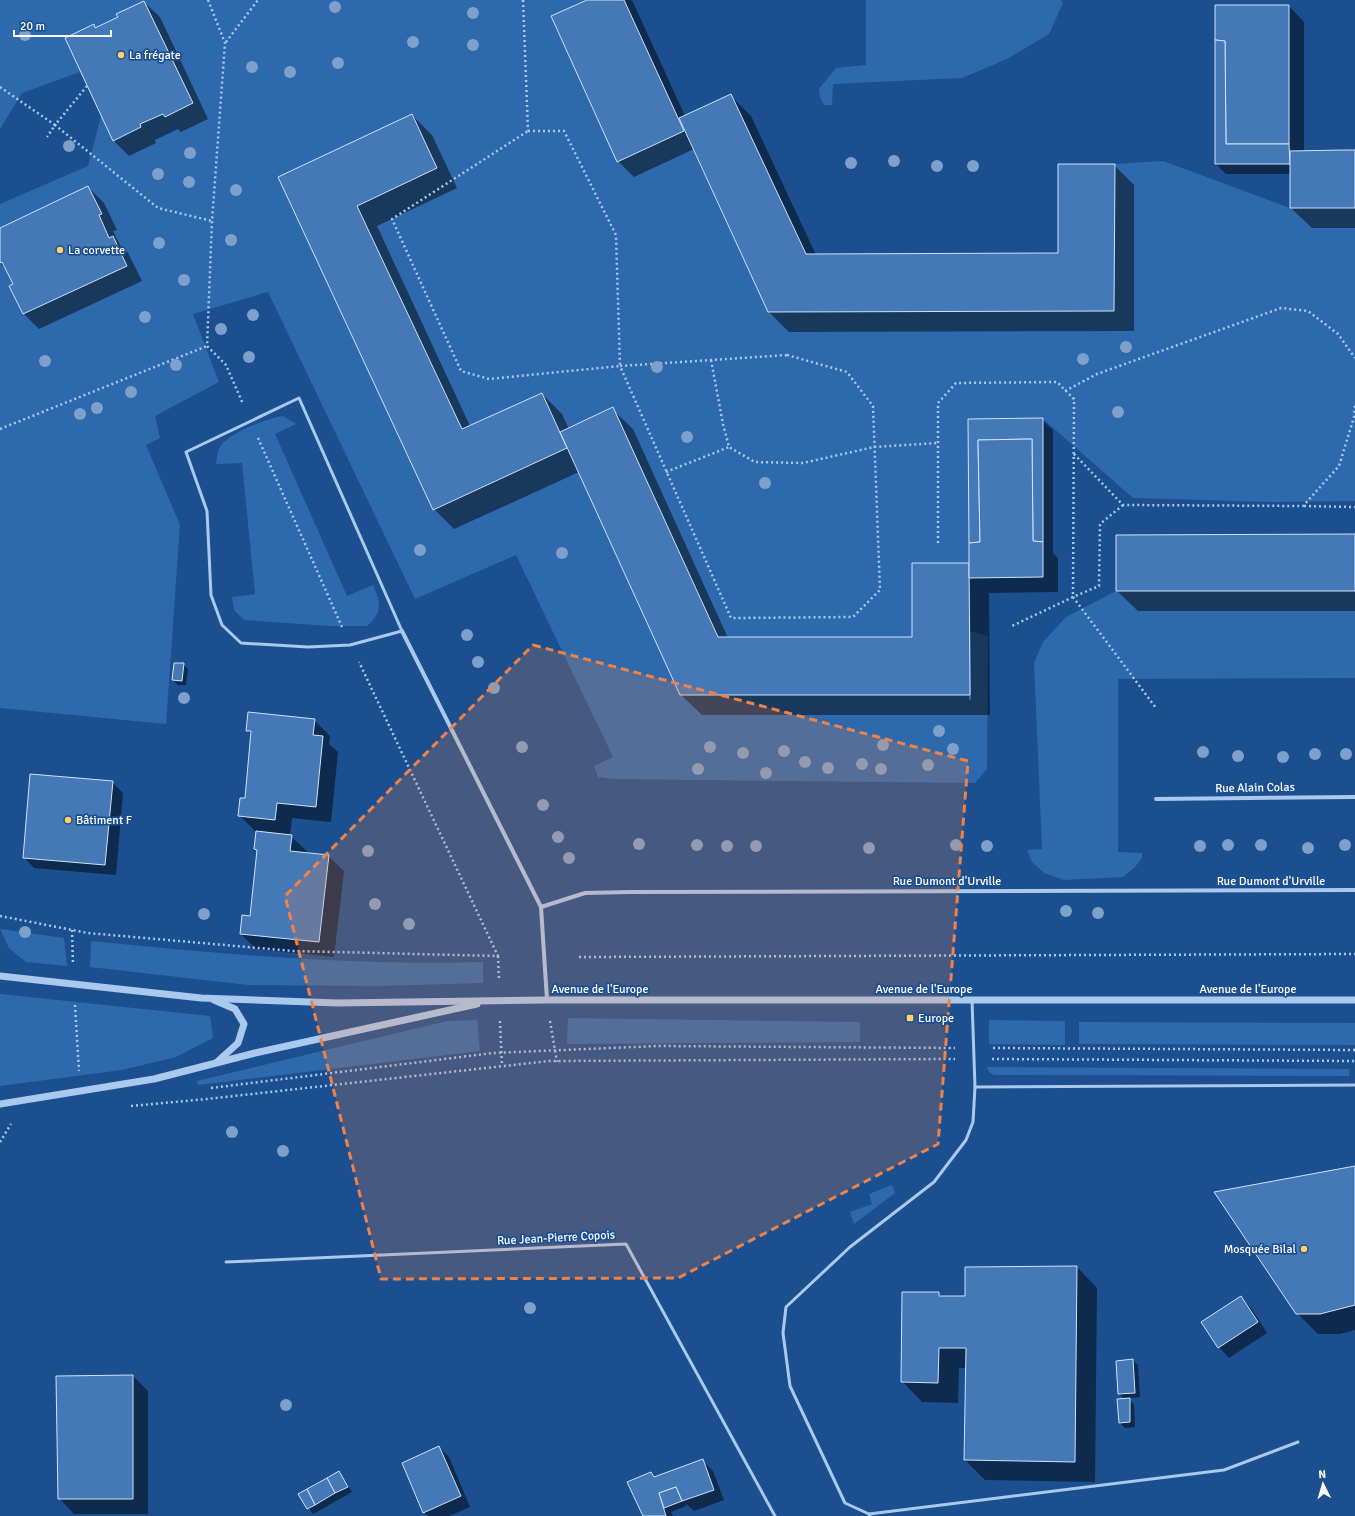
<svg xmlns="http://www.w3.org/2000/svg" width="1355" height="1516" font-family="Signika,sans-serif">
  <rect width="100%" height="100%" fill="#1b4f8f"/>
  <!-- green -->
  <g fill="#2e69ad">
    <polygon points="0,0 585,0 551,17 617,162 684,131 768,312 1114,311 1115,164 1163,161 1290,208 1355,208 1355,501 1271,502 1133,498 1043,419 969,419 969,563 912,563 912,637 718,637 613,408 560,432 542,393 462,429 357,206 437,168 412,114 279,177 433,510 567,448 681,695 970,695 969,631 988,636 987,769 975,783 614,779 598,777 594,766 613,757 516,555 415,599 268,292 193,314 219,382 155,416 160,438 146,445 180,525 166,724 0,708 0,263 2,262 13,284 9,286 23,314 127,266 109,238 99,215 102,214 88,186 0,228 0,204 88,166 101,116 80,72 22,93 0,129"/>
    <polygon points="866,0 1061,0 1063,3 1049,34 1007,59 962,78 833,84 832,105 824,105 820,97 819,89 836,68 866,65"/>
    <path d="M283,416L296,424L275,434L347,596L373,585C381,603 383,612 367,626H329L244,620L234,610L232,597L255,594L242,463L216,464C217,460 217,453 219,449C225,434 268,418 283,416Z"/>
    <polygon points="1116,591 1355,591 1355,678 1118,679 1118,852 1142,853 1142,858 1135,867 1123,877 1064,880 1044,873 1032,862 1027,850 1042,849 1034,663 1043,642 1066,617"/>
    <polygon points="0,929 64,938 67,966 26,962 9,948"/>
    <path d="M91,941C222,954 352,966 483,962V983L379,986L248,985L90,967Z"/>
    <polygon points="0,994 210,1016 213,1038 176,1057 122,1070 0,1086"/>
    <polygon points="568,1018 860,1022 860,1042 567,1044"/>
    <polygon points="477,1020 480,1051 198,1085 197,1081 447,1021"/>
    <polygon points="989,1020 1065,1021 1065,1045 989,1044"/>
    <polygon points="1079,1022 1355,1023 1355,1045 1079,1044"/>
    <polygon points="987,1067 1349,1069 1349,1076 994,1075 989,1072"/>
    <polygon points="892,1185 895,1193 854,1224 850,1212 872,1204 869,1194"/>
  </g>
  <!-- shadow -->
  <g fill="#0007" fill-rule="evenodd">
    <polygon points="589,0 631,0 633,2 685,116 730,95 751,116 816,255 1059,254 1114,165 1134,185 1134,331 789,332 769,312 694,149 634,177 618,161"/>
    <polygon points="144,2 160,17 208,119 181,132 178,129 155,140 156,143 129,156 114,141 94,26 97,29 120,18"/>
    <polygon points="1289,6 1304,22 1304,151 1355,151 1355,228 1312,228 1291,208 1291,174 1226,174 1216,164"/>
    <path d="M412,115L432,135L457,188L377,226L470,426L542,394L562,414L569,429L612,409L633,429L728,638H913L970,564L1042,420L1053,430V553L1058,558V592L989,593L990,715H702L681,695L579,472L454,529L434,509L280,177ZM968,583H970L971,700H969Z"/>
    <polygon points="88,187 104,203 117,230 113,231 120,245 128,253 142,281 39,329 24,314 10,286 14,284 8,271 0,263 0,229"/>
    <polygon points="1355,535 1355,611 1138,611 1117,591"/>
    <polygon points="183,664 188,669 186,685 178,685 173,680"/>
    <polygon points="314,720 330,736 329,744 338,752 331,822 292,818 290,836 307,851 307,853 328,856 344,871 334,957 256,949 241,934 251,917 258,852 255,849 257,831 255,831 239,815 246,799 252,735 247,730"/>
    <polygon points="112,782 123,793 116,875 34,868 24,857"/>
    <polygon points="1355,1167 1355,1330 1340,1334 1318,1334 1297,1313"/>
    <polygon points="1077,1267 1097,1288 1095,1482 985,1480 965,1460 967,1368 959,1368 958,1403 922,1402 902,1381 938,1293 943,1297 966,1297"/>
    <polygon points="1241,1298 1251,1308 1267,1333 1229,1358 1219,1347"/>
    <polygon points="1133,1360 1138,1365 1140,1397 1128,1398 1134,1404 1135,1427 1125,1428 1120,1423 1125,1400 1119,1393"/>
    <polygon points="133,1376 148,1391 148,1514 74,1514 59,1498"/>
    <polygon points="439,1447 449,1457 470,1507 449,1516 428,1516 424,1512"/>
    <polygon points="702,1460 713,1471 724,1500 694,1511 685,1503 686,1506 671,1512 673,1516 645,1516 651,1473 655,1477"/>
    <polygon points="339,1473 352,1492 313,1514 300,1495"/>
  </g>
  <!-- building -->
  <g fill="#4478b7" stroke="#cfe3fa">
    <polygon points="587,0 624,0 684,131 617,162 551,16"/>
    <polygon points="144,1 193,103 165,117 163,114 140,124 141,127 113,141 65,38 94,24 95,28 118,17 116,14"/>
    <polygon points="1215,5 1289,5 1289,144 1226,144 1225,41 1215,40"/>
    <polygon points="1215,40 1225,41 1226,144 1289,144 1290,164 1215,164"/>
    <polygon points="731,94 806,254 1058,253 1058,164 1115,164 1114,311 768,312 679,118"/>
    <polygon points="412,114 437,168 357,206 462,429 542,393 567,448 433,510 278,177"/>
    <polygon points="1343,150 1355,150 1355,208 1290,208 1290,151"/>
    <polygon points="88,186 102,214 99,215 109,238 113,236 127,266 23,314 9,286 13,284 2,262 0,263 0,228"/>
    <polygon points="613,407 718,637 912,637 912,563 969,563 970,695 680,695 560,432"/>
    <polygon points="1043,418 1043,542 1033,541 1032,439 978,440 980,542 969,543 968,419"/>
    <polygon points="1032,439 1033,541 1043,542 1043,577 969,578 969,543 980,542 978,440"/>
    <polygon points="1355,534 1355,591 1116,591 1116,535"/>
    <polygon points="174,663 184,663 182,681 172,680"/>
    <polygon points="248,712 315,719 313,735 323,736 316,807 277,803 275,820 238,816 240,798 245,798 251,731 246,731"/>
    <polygon points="30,774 113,781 105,865 23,858"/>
    <polygon points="256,831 292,835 290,851 329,855 319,942 240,934 242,915 250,916 257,850 254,849"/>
    <polygon points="1355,1166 1355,1305 1320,1314 1296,1314 1214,1192"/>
    <polygon points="1077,1266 1075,1462 964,1460 966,1348 939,1348 938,1383 901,1382 902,1292 939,1292 939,1296 965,1296 965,1267"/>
    <polygon points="1241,1296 1258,1322 1218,1348 1201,1322"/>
    <polygon points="1133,1359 1135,1393 1118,1394 1116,1361"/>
    <polygon points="133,1375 133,1499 58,1499 56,1376"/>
    <polygon points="1130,1398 1130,1422 1119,1423 1117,1399"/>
    <polygon points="439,1446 461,1496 423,1513 402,1463"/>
    <polygon points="703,1459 714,1490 682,1501 676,1487 659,1493 666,1516 643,1516 627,1482 651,1472 654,1477"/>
    <polygon points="339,1471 348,1487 335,1493 327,1478"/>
    <polygon points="327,1478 335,1493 315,1505 307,1489"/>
    <polygon points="676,1487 682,1501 664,1508 659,1493"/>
    <polygon points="307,1489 315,1505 307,1509 298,1494"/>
  </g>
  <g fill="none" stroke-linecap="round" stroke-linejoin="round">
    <!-- path -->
    <g stroke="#a9c9ee" stroke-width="2.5" stroke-dasharray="2 3" stroke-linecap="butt">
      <polyline points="208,0 225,43 212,221 207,346 226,365 243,404"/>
      <polyline points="523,0 528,131"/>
      <polyline points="226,42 258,0"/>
      <polyline points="87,86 55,125 158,208 212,221"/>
      <polyline points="0,87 55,125 47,137"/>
      <polygon points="528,131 564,131 616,235 620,366 489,379 461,371 392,219"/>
      <polygon points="787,355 847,372 873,406 880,590 853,617 731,618 620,366"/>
      <polyline points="711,360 723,424 729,447 755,462 803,463 874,447 938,443"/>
      <polyline points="1065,391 1097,374 1281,308 1308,311 1338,334 1355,358"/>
      <polyline points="0,429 207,346"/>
      <polyline points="258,438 342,627"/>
      <polyline points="1074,454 1123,505 1303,506 1339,466 1354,417 1355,404"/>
      <polyline points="666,472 729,447"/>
      <polyline points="1123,505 1100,524 1099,586 1073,597 1156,708"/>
      <polyline points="1304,506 1355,507"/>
      <polyline points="938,543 938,403 956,383 1057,382 1074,399 1073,597 1012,626"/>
      <polyline points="0,916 88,933 293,951 498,956 359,662"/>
      <polyline points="72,930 73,964"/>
      <polyline points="498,956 499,980"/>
      <polyline points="579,957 1355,954"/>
      <polyline points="75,1005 79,1071"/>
      <polyline points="500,1021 502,1066"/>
      <polyline points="550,1021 557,1062"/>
      <polyline points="993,1048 1355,1050"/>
      <polyline points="992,1059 1355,1061"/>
      <polyline points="211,1088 493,1053 657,1046 955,1048"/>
      <polyline points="131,1106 207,1099 549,1061 955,1059"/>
      <polyline points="0,1142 11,1124"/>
    </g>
    <!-- service -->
    <g stroke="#a9c9ee" stroke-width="3">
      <polygon points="299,398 402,631 350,645 308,647 241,643 222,625 211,595 207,511 186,452"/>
      <polyline points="975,1087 1355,1085"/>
      <polyline points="226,1262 626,1244 775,1516"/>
      <polyline points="869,1514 1224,1470 1298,1442"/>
      <polyline points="870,1516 869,1514 845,1503 790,1386 783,1333 786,1307 850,1247 934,1182 966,1140 973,1122 975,1087 972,1000"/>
    </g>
    <!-- minor -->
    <g stroke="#a9c9ee" stroke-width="4">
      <polyline points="402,631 541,907 547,1000"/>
      <polyline points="1156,799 1355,797"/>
      <polyline points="541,907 585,893 630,892 1355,890"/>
    </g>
    <!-- tertiary -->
    <g stroke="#a9c9ee" stroke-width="7">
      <polyline points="0,976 201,998 338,1003 547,1000 1355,1000"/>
      <polyline points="214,1000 235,1009 244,1024 238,1043 217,1062"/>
      <polyline points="0,1104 154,1079 255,1053 477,1004"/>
    </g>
  </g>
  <!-- trees -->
  <g fill="#7ea0ca">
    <circle cx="335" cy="7" r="6"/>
    <circle cx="473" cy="13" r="6"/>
    <circle cx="25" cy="35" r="6"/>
    <circle cx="413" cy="42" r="6"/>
    <circle cx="473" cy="45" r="6"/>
    <circle cx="338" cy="63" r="6"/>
    <circle cx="252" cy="67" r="6"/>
    <circle cx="290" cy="72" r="6"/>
    <circle cx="69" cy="146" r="6"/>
    <circle cx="190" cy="153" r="6"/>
    <circle cx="894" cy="161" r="6"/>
    <circle cx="851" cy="163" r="6"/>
    <circle cx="937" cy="166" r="6"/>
    <circle cx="973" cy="166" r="6"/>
    <circle cx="158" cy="174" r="6"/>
    <circle cx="189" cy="182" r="6"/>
    <circle cx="236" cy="190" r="6"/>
    <circle cx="231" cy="240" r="6"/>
    <circle cx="159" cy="243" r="6"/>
    <circle cx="184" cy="280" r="6"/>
    <circle cx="253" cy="315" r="6"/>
    <circle cx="145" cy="317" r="6"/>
    <circle cx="221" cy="329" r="6"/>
    <circle cx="1126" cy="347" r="6"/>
    <circle cx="249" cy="357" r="6"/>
    <circle cx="1083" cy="359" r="6"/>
    <circle cx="45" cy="361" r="6"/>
    <circle cx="176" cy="365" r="6"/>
    <circle cx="657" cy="367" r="6"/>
    <circle cx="131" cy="392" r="6"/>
    <circle cx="97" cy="408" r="6"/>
    <circle cx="1118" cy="412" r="6"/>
    <circle cx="80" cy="414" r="6"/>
    <circle cx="687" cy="437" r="6"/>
    <circle cx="765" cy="483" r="6"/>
    <circle cx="420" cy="550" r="6"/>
    <circle cx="562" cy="553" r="6"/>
    <circle cx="467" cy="635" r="6"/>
    <circle cx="478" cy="662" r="6"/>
    <circle cx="494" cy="688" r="6"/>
    <circle cx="184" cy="698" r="6"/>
    <circle cx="939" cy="731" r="6"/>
    <circle cx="883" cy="745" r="6"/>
    <circle cx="522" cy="747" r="6"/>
    <circle cx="710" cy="747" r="6"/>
    <circle cx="953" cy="749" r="6"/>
    <circle cx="784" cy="751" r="6"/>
    <circle cx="1203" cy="752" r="6"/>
    <circle cx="743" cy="753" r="6"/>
    <circle cx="1315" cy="754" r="6"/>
    <circle cx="1346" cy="754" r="6"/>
    <circle cx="1238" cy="756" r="6"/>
    <circle cx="1283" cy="757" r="6"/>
    <circle cx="805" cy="762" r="6"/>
    <circle cx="862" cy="764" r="6"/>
    <circle cx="928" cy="765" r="6"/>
    <circle cx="828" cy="768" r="6"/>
    <circle cx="698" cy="769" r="6"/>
    <circle cx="881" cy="769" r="6"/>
    <circle cx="766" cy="773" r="6"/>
    <circle cx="543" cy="805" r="6"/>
    <circle cx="558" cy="837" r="6"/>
    <circle cx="639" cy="844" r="6"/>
    <circle cx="697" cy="845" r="6"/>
    <circle cx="956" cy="845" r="6"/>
    <circle cx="1228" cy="845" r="6"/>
    <circle cx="1261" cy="845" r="6"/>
    <circle cx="1345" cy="845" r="6"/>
    <circle cx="727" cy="846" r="6"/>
    <circle cx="756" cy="846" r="6"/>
    <circle cx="987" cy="846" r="6"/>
    <circle cx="1200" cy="846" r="6"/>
    <circle cx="869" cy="848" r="6"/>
    <circle cx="1308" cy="848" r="6"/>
    <circle cx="368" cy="851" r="6"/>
    <circle cx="569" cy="858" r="6"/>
    <circle cx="375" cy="904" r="6"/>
    <circle cx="1066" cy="911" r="6"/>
    <circle cx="1098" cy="913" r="6"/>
    <circle cx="204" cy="914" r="6"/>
    <circle cx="409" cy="924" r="6"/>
    <circle cx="25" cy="932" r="6"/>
    <circle cx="232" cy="1132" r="6"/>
    <circle cx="283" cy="1151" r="6"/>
    <circle cx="530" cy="1308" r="6"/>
    <circle cx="286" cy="1405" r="6"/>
  </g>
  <!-- marked area -->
  <path fill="#ee8249" fill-opacity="0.2" stroke="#ee8249" stroke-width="3" stroke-dasharray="8 5" stroke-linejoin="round" d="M533,645L968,761L938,1144L678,1278L381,1279L285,896Z"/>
  <!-- markers -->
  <g fill="#ffd166" stroke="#1b4f8f" stroke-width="1.5">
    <circle cx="121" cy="55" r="4"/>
    <circle cx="60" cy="250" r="4"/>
    <circle cx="68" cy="820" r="4"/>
    <rect x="906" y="1014" width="8" height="8" rx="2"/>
    <circle cx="1304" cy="1249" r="4"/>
  </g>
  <g text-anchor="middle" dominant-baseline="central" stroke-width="3.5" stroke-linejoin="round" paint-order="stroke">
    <!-- poi labels -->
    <g font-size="12" fill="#fff" stroke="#1b4f8f" text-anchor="start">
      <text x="129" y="55">La frégate</text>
      <text x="68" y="250">La corvette</text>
      <text x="76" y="820">Bâtiment F</text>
      <text x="918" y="1018">Europe</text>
      <text x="1296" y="1249" text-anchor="end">Mosquée Bilal</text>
    </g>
    <!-- street labels -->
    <g font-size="12" fill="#fff" stroke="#1b4f8f">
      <text transform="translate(1255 788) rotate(-1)">Rue Alain Colas</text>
      <text x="947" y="881">Rue Dumont d'Urville</text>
      <text x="1271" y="881">Rue Dumont d'Urville</text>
      <text x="600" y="989">Avenue de l'Europe</text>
      <text x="924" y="989">Avenue de l'Europe</text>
      <text x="1248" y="989">Avenue de l'Europe</text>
      <text transform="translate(556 1238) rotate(-3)">Rue Jean-Pierre Copois</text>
    </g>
  </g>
  <!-- north arrow -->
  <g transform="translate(1323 1484) rotate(355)" stroke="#1b4f8f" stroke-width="3" paint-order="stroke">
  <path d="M0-3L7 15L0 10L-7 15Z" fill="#ffffff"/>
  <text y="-6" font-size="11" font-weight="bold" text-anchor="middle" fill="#ffffff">N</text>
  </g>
  <!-- scale -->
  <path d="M14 30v6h97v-6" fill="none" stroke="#ffffff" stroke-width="2"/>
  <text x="20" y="30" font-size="12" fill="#ffffff" stroke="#1b4f8f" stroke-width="3" paint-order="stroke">20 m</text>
</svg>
